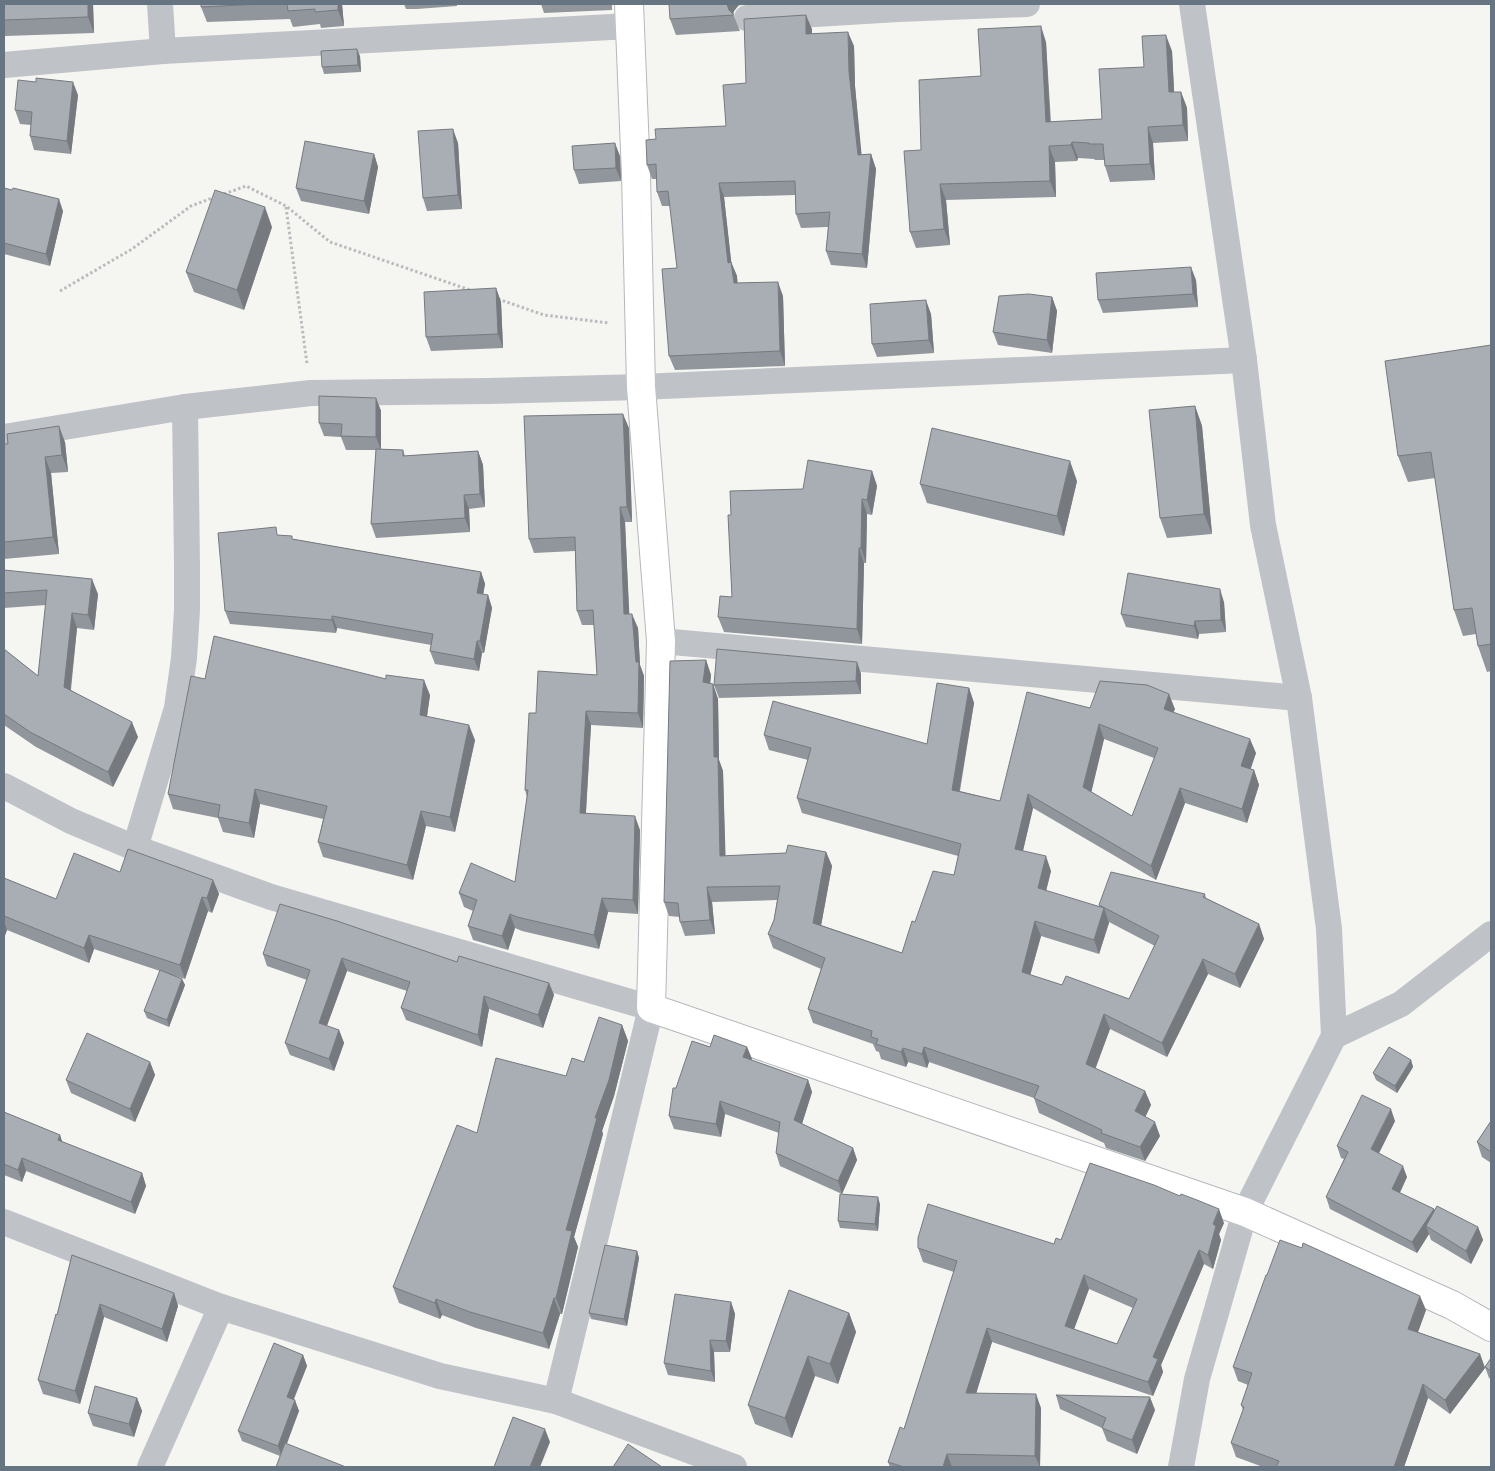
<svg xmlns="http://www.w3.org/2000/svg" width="1495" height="1471" font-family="Helvetica,sans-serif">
  <rect width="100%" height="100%" fill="#f5f6f2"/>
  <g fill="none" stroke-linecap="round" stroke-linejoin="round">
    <!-- secondary casing -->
    <g stroke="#b4b8bc" stroke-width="30">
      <polyline id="secondary" points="629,4 636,175 641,387 661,641 651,1008 1245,1212 1452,1305 1491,1327"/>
    </g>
    <!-- path -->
    <g stroke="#b9bbbe" stroke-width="3" stroke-dasharray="2.5 2.5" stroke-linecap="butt">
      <polyline points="224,194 246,186 286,206 330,242 473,291"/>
      <polyline points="286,207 307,364"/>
      <polyline points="60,291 132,249 191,206 215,197"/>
      <polyline points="498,299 544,315 609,323"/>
    </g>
    <!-- street -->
    <g stroke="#bfc2c6" stroke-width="26">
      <polyline points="160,4 163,51"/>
      <polyline points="747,18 898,9 1027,4"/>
      <polyline points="4,65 163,51 630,26"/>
      <polyline points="4,437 185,407 311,393 488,391 641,387 1244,360"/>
      <polyline points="661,641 1299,698"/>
      <polyline points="4,786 71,821 135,848 271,897 651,1008 556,1401"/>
      <polyline points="135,848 177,708 184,658 187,610 187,566 185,407"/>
      <polyline points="1334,1036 1401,1004 1491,934"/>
      <polyline points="4,1222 221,1307 440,1376 556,1401 734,1467"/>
      <polyline points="150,1467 221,1307"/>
      <polyline points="1181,1467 1197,1379 1245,1212 1334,1036 1329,929 1299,698 1263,525 1244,360 1192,4"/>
    </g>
    <!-- secondary -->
    <use href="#secondary" stroke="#fff" stroke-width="28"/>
  </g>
  <!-- wall -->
  <g fill="#90969b" fill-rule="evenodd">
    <polygon points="4,4 93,4 94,33 5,36 4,33"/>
    <polygon points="201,4 342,4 344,26 321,28 320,24 293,27 290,19 207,22 201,7"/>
    <polygon points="404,4 457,4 457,6 417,9 406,9"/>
    <polygon points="541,4 612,4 612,10 544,13"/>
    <polygon points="727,4 744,4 738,6 734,11 733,14 740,31 676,35 670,19"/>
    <polygon points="812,29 812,34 854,46 855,86 861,155 871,154 876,169 867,268 831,265 826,251 828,227 801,228 796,214 795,195 724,197 731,262 737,276 737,283 783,296 785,366 675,370 669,356 677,268 670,206 662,206 657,192 657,179 652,179 647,165 656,139 726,126 746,83"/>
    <polygon points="1046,42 1051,122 1102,119 1144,67 1172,51 1174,92 1181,92 1187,108 1188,141 1153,143 1155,180 1110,182 1105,166 1104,160 1095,160 1094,159 1078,158 1077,161 1055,162 1056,197 946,200 950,245 916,248 910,232 921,150 981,76"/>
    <polygon points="360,56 361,72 324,74 322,67"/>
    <polygon points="78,95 71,154 34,150 30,136 31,125 20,124 15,110"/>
    <polygon points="458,143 462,209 427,211 423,198"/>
    <polygon points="374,154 378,167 369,214 301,201 296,188"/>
    <polygon points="620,156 621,181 579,184 574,170"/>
    <polygon points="4,188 12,190 63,211 50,266 4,254"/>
    <polygon points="272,227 244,310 194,292 186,272"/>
    <polygon points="1196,280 1198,307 1103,313 1098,300"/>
    <polygon points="496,288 501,302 503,348 431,351 426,337"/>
    <polygon points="1052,297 1057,311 1052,353 998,345 993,332"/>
    <polygon points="931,314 934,353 877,357 872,344"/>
    <polygon points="1491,345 1491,671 1487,672 1478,646 1476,634 1463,636 1454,610 1435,478 1408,482 1398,456"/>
    <polygon points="376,398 381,411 381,449 403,450 405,456 478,451 483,465 485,507 469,509 470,532 376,538 371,524 376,450 346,450 341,437 324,436 319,423"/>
    <polygon points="1195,406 1202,426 1212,534 1167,538 1160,518"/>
    <polygon points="629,428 632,522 625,522 629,614 638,628 640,665 644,676 643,728 591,725 586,813 640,830 638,914 608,912 599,949 522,931 515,928 508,950 473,940 468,926 473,911 464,907 459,893 515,882 527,797 525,790 536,713 597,675 594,625 582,625 577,611 575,551 534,553 529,539"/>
    <polygon points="65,442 68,472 51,473 59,554 4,559 4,444"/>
    <polygon points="872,471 877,486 872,515 867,514 866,563 864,563 862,644 724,632 718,617 732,597 731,515 803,489"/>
    <polygon points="1077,481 1064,536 927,503 920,484"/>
    <polygon points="279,535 293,539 481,572 485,584 483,595 488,595 492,608 484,653 482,653 479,671 435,664 430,651 431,645 337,628 336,633 230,624 225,611"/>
    <polygon points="4,570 98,594 94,630 77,628 71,690 138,737 113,787 36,747 4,725 4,649 38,676 46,605 4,608"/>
    <polygon points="1224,602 1226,632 1199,634 1198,639 1126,627 1121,614"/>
    <path d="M706,660L711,675L710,684H713L718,699L719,760L723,771L725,856L826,852L832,866L821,925L902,953L915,922L954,875L958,856L802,813L797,798L808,760L769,750L764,735L927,744L969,688L974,703L960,791L1000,801L1090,708L1175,709L1173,712L1256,753L1250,769L1254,770L1259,785L1247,823L1185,803L1156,880L1033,808L1023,851L1051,871L1046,891L1099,907V905L1205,894L1206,898L1259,924L1264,939L1240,988L1208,974L1167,1057L1110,1029L1095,1068L1145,1091L1151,1105L1145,1117L1160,1136L1145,1161L1106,1148L1104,1143L1039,1113L1034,1098L929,1062L927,1068L908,1062L906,1067L881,1059L879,1052L876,1051L873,1044L813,1023L808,1009L821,969L773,948L768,934L774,920L777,900L712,902L715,934L685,936L680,922V917L669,916L664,902ZM1104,739L1154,758L1132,816L1091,792ZM1109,922L1155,946L1129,999L1062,985L1030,975L1041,936L1099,954Z"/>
    <polygon points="857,662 861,674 861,694 719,698 714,685"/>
    <polygon points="205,679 430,695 427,716 475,740 455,832 426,826 413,880 323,857 318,842 323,819 260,804 254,838 223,832 218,818 173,809 168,794"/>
    <polygon points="120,872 213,880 219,894 212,913 208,911 185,979 172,975 182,979 185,985 169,1027 147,1018 144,1011 160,971 94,949 89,963 7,930 4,938 4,878 56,899"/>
    <polygon points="263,954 457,962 549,983 554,995 543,1028 489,1009 482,1047 406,1020 401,1008 407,991 347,971 327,1026 339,1030 344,1043 334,1071 290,1055 285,1043 307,980 267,966"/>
    <polygon points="622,1025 628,1041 614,1096 602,1131 603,1134 574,1237 578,1247 562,1314 560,1314 549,1349 476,1328 442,1315 440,1319 399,1303 393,1287 477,1133 566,1076 584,1062"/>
    <polygon points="710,1047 747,1047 752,1059 751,1060 808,1080 812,1092 802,1124 853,1148 857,1160 842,1194 780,1166 776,1153 779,1133 725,1114 721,1137 674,1129 669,1116 676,1088"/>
    <polygon points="1411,1060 1413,1067 1397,1093 1376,1080 1373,1073"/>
    <polygon points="150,1062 155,1075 135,1122 71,1093 66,1080"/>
    <polygon points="4,1112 60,1135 62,1142 142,1173 146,1186 135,1214 26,1171 22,1182 4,1175"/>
    <polygon points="1395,1121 1379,1153 1407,1177 1400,1193 1434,1209 1434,1210 1478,1227 1483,1240 1471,1264 1431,1240 1429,1234 1417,1253 1330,1209 1326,1197 1344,1159 1341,1158 1337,1146"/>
    <polygon points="1491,1121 1491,1163 1482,1157 1477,1142"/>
    <polygon points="880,1204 878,1231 840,1228 838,1221"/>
    <path d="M1224,1223L1219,1234L1221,1240L1213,1269L1204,1264L1161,1365L1163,1372L1153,1396L992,1342L976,1393L1041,1408L1040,1467H890L888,1462L904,1429L954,1272L923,1262L918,1248L1054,1244L1061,1240ZM1089,1289L1133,1308L1117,1344L1074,1329Z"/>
    <polygon points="637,1251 639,1258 627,1326 591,1319 589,1313"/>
    <polygon points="72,1255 174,1293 178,1306 167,1342 104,1317 80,1404 43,1394 38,1380 57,1315"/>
    <polygon points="731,1302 735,1314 730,1352 714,1352 715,1382 668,1375 664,1363"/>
    <polygon points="1426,1310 1418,1332 1480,1354 1485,1368 1450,1414 1428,1398 1404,1467 1263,1467 1236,1457 1231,1443 1243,1410 1241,1405 1248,1385 1238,1381 1233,1367"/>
    <polygon points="849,1313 856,1332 838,1384 815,1376 792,1438 755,1424 748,1405"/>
    <polygon points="303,1355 307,1366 294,1399 299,1411 280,1456 242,1441 238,1431"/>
    <polygon points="1491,1358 1491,1379 1489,1378 1485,1367"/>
    <polygon points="1056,1395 1155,1410 1137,1454 1107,1441 1102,1428 1060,1409"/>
    <polygon points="137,1398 142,1411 134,1437 93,1426 88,1413"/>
  </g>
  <!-- shaded-wall -->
  <g fill="#767a7e">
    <polygon points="88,4 93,4 94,33 88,17"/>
    <polygon points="338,4 342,4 344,26 338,10"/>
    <polygon points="727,4 738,4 738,6 734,11 733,15 730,15"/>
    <polygon points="806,15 812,29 812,48 806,34"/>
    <polygon points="1041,26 1046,42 1051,138 1046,122"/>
    <polygon points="848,32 854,46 855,86 863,169 858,155 849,72"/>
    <polygon points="1166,35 1172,51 1175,108 1169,92"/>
    <polygon points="357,49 360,56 361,72 358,65"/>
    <polygon points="73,82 78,95 71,154 67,141"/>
    <polygon points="1181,92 1187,108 1188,141 1183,125"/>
    <polygon points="1148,127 1153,143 1155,180 1150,164"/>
    <polygon points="453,129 458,143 462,209 458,195"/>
    <polygon points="1072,142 1078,158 1077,161 1071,145"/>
    <polygon points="615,143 620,156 621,181 616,168"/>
    <polygon points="1049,146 1055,162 1056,197 1050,181"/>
    <polygon points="374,154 378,167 369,214 364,201"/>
    <polygon points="871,154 876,169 867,268 862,254"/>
    <polygon points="719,183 724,197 733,277 728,263"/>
    <polygon points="940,184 946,200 950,245 944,229"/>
    <polygon points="59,199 63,211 50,266 46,254"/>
    <polygon points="265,207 272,227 244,310 237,290"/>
    <polygon points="731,262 737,276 739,297 734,283"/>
    <polygon points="1191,267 1196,280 1198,307 1193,294"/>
    <polygon points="778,282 783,296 785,366 780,351"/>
    <polygon points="496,288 501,302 503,348 498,334"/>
    <polygon points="1052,297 1057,311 1052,353 1047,340"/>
    <polygon points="926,300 931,314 934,353 929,340"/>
    <polygon points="376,398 381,411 381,450 376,437"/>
    <polygon points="1195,406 1202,426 1212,534 1204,514"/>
    <polygon points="623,414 629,428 632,522 627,507"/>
    <polygon points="59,426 65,442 68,472 62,455"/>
    <polygon points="478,451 483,465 485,507 480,494"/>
    <polygon points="45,457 51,473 59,554 53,537"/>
    <polygon points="1070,461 1077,481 1064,536 1057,516"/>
    <polygon points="872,471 877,486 872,515 867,500"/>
    <polygon points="464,495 469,509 470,532 465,518"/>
    <polygon points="862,499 867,514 866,563 861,548"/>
    <polygon points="620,507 625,522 630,629 624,614"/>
    <polygon points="859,548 864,563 862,644 857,629"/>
    <polygon points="481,572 485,584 481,606 477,593"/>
    <polygon points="92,579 98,594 94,630 88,615"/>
    <polygon points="1220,589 1224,602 1226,632 1221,620"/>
    <polygon points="488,595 492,608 484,653 480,641"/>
    <polygon points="72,613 77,628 69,702 64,687"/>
    <polygon points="632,614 638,628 640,665 644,676 643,728 638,713 636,662"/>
    <polygon points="332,616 337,628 336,633 332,620"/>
    <polygon points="1195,621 1199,634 1198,639 1194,626"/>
    <polygon points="477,641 482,653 479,671 474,659"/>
    <polygon points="706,660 711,675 709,696 703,682"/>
    <polygon points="857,662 861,674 861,694 856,681"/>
    <polygon points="424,680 430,695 425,730 420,715"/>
    <polygon points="713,684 718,699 719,760 723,771 726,871 720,856 714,757"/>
    <polygon points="969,688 974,703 957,804 952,790"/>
    <polygon points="1169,694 1175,709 1169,723 1164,709"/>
    <polygon points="586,711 591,725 585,827 580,813"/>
    <polygon points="132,722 138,737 113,787 108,772"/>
    <polygon points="1099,724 1104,739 1089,802 1083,787"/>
    <polygon points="469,725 475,740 455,832 450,817"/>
    <polygon points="1250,739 1256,753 1247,780 1241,766"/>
    <polygon points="1254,770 1259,785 1247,823 1242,809"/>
    <polygon points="1180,788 1185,803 1156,880 1151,866"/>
    <polygon points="255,789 260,804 254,838 249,823"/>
    <polygon points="1028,794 1033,808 1020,863 1015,849"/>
    <polygon points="421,811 426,826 413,880 407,865"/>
    <polygon points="635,816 640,830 638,914 633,900"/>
    <polygon points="826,852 832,866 819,937 813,923"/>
    <polygon points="1046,856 1051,871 1043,903 1038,888"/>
    <polygon points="213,880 219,894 212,913 207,898"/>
    <polygon points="707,887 712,902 715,934 710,920"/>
    <polygon points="202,897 208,911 185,979 180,965"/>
    <polygon points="602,898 608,912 599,949 594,935"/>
    <polygon points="1104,908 1109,923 1099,954 1094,940"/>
    <polygon points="510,914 515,928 508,950 502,936"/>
    <polygon points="4,921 7,930 4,938"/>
    <polygon points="1035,921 1041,936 1027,987 1022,972"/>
    <polygon points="1259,924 1264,939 1240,988 1235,974"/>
    <polygon points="89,935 94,949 89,963 84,948"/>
    <polygon points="342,958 347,971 323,1036 319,1023"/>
    <polygon points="1203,959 1208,974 1167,1057 1162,1043"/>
    <polygon points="182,979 185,985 169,1027 167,1020"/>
    <polygon points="549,983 554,995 543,1028 538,1015"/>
    <polygon points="484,996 489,1009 482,1047 478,1035"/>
    <polygon points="1104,1014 1110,1029 1092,1078 1086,1064"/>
    <polygon points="622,1025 628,1041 614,1096 602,1131 603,1134 574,1237 578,1247 562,1314 556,1298 566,1230 595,1118"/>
    <polygon points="339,1030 344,1043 334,1071 329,1059"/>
    <polygon points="747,1047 752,1059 748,1070 743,1057"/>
    <polygon points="924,1047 929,1062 927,1068 922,1054"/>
    <polygon points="903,1048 908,1062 906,1067 901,1052"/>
    <polygon points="1411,1060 1413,1067 1397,1093 1395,1086"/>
    <polygon points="150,1062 155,1075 135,1122 130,1109"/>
    <polygon points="808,1080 812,1092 799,1133 794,1120"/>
    <polygon points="1145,1091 1151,1105 1141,1126 1135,1111"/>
    <polygon points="720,1101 725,1114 721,1137 716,1124"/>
    <polygon points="1391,1109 1395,1121 1375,1161 1371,1149"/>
    <polygon points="1155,1122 1160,1136 1145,1161 1140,1147"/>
    <polygon points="60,1135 64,1147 58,1140"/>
    <polygon points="853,1148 857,1160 842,1194 838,1181"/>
    <polygon points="22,1158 26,1171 22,1182 18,1170"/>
    <polygon points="1403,1166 1407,1177 1396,1200 1392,1189"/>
    <polygon points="142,1173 146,1186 135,1214 131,1202"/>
    <polygon points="878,1197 880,1204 878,1231 875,1224"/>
    <polygon points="1219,1209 1224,1223 1219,1234 1221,1240 1213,1269 1208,1255 1213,1224"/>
    <polygon points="1434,1209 1438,1221 1426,1226 1429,1234 1417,1253 1412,1242"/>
    <polygon points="1478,1227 1483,1240 1471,1264 1466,1251"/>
    <polygon points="1199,1250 1204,1264 1161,1365 1163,1372 1153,1396 1148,1382 1153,1357"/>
    <polygon points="637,1251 639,1258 627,1326 624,1319"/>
    <polygon points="1084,1275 1089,1289 1070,1340 1065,1326"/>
    <polygon points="174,1293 178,1306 167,1342 162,1329"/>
    <polygon points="1420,1296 1426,1310 1414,1343 1408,1329"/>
    <polygon points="554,1298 560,1314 549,1349 543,1333"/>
    <polygon points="436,1299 442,1315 440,1319 435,1303"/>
    <polygon points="731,1302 735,1314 730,1352 726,1341"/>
    <polygon points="100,1304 104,1317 80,1404 75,1391"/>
    <polygon points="849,1313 856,1332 838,1384 830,1364"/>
    <polygon points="987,1328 992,1342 972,1407 966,1393"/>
    <polygon points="710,1340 714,1352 715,1382 711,1371"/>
    <polygon points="1480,1354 1485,1368 1450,1414 1445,1400"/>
    <polygon points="303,1355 307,1366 290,1408 287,1397"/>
    <polygon points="808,1356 815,1376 792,1438 785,1418"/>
    <polygon points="1423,1384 1428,1398 1404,1467 1394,1467"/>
    <polygon points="1036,1394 1041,1408 1040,1467 1035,1456"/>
    <polygon points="1150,1397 1155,1410 1137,1454 1132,1440"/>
    <polygon points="137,1398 142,1411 134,1437 129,1424"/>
    <polygon points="295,1400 299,1411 282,1457 278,1446"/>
    <polygon points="545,1429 550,1442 540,1467 530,1467"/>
    <polygon points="947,1454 952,1467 943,1467"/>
  </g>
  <!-- building -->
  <g fill="#a8aeb4" stroke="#767a7e" fill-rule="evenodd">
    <polygon points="4,4 88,4 88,17 4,20"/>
    <polygon points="201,4 262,4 201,7"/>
    <polygon points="287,4 338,4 338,10 315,12 315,9 288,11"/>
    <polygon points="669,4 727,4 729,10 734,15 670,19"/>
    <polygon points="806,15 806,34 848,32 849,72 858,155 871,154 862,254 826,251 830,212 796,214 795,181 719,183 728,263 731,262 734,283 778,282 780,351 669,356 662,269 677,268 668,191 657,192 656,164 647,165 646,140 656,139 655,129 726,126 723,85 746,83 744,19"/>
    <polygon points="1041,26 1046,122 1102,119 1099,69 1144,67 1142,36 1166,35 1169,92 1181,92 1183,125 1148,127 1150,164 1105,166 1103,144 1089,144 1089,143 1072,142 1071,145 1049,146 1050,181 940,184 944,229 910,232 904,151 921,150 919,80 981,76 978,29"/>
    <polygon points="357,49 358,65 322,67 321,51"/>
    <polygon points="36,78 73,82 67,141 30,136 32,112 15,110 18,80 36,82"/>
    <polygon points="453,129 458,195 423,198 418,131"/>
    <polygon points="305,141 374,154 364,201 296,188"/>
    <polygon points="615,143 616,168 574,170 572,146"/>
    <polygon points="4,188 12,190 13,188 59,199 46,254 4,243"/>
    <polygon points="215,190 265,207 237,290 186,272"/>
    <polygon points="1191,267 1193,294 1098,300 1096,273"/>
    <polygon points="496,288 498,334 426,337 424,292"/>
    <polygon points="1029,294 1052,297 1047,340 993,332 999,296"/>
    <polygon points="926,300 929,340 872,344 870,304"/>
    <polygon points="1491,345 1491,644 1478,646 1472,608 1454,610 1431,452 1398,456 1385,361"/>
    <polygon points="319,396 376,398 376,437 341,436 342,424 319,423"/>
    <polygon points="1195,406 1204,514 1160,518 1149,410"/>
    <polygon points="623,414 627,507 620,507 624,614 632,614 636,662 639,662 638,713 586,711 580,813 635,816 633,900 602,898 594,935 517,917 510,914 502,936 468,926 477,900 459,893 471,863 515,882 528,790 525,790 529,713 536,713 538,671 597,675 593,610 577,611 575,537 529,539 524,416"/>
    <polygon points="59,426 62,455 45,457 53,537 4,542 4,444 8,444 7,434"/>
    <polygon points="932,428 1070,461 1057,516 920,484"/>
    <polygon points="376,449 403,450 403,456 478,451 480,494 464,495 465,518 371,524"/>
    <polygon points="808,460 872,471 867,500 862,499 861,548 859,548 857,629 718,617 720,596 732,597 728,515 731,515 730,491 803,489"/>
    <polygon points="276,527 277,535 292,536 292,539 481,572 477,593 488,595 480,641 477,641 474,659 430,651 433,634 332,616 332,620 225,611 218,533"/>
    <polygon points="4,570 92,579 88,615 72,613 64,687 132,722 108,772 30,732 4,714 4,649 38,676 47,590 4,593"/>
    <polygon points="1128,573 1220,589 1221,620 1195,621 1194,626 1121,614"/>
    <polygon points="214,636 386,679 386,675 424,680 420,715 469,725 450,817 421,811 407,865 318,842 327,806 255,789 249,823 218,817 220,805 168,794 191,676 205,679"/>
    <polygon points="717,649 857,662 856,681 714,685"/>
    <path d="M706,660L703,682L713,684L714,757H718L720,856L786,853L788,845L826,852L813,923L902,953L912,921L915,922L933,871L954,875L961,844L797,798L811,748L764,735L773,701L927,744L937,683L969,688L952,790L1000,801L1027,692L1090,708L1100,681L1147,685L1169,694L1164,709L1250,739L1241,766L1254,770L1242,809L1180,788L1151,866L1028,794L1015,849L1046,856L1038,888L1104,908L1094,940L1035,921L1022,972L1062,985L1066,976L1129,999L1159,936L1099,905L1111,872L1205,894L1203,897L1259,924L1235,974L1203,959L1162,1043L1104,1014L1086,1064L1145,1091L1135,1111L1155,1122L1140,1147L1101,1133L1102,1130L1034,1098L1039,1086L924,1047L922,1054L903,1048L901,1052L876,1044L878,1039L871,1037L872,1031L808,1009L825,958L768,934L774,920L780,886L707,887L710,920L680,922L678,903L664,902L670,661ZM1099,724L1158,748L1132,816L1083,787Z"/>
    <polygon points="128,849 213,880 207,898 202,897 180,965 89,935 84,948 4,916 4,878 56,899 74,853 120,872"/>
    <polygon points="280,904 337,921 457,962 459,956 549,983 538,1015 484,996 478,1035 401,1008 410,982 342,958 319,1023 339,1030 329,1059 285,1043 310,970 263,954"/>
    <polygon points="160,970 182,979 167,1020 144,1011"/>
    <polygon points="599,1017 622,1025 609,1080 595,1118 597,1118 566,1230 572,1231 556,1298 554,1298 543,1333 470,1312 436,1299 435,1303 393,1287 457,1125 477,1133 496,1058 566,1076 572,1058 584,1062"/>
    <polygon points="87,1033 150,1062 130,1109 66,1080"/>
    <polygon points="714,1035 747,1047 743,1057 808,1080 794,1120 853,1148 838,1181 776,1153 780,1122 720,1101 716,1124 669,1116 673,1088 676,1088 692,1041 710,1047"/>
    <polygon points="1389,1047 1411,1060 1395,1086 1373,1073"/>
    <polygon points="1362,1095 1391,1109 1371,1149 1403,1166 1392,1189 1434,1209 1412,1242 1326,1197 1348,1152 1337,1146"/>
    <polygon points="4,1112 60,1135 58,1140 142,1173 131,1202 22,1158 18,1170 4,1164"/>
    <polygon points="1491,1121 1491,1152 1477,1142"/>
    <path d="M1090,1163L1154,1185L1180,1196L1181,1194L1197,1200L1219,1209L1213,1224L1216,1226L1208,1255L1199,1250L1153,1357L1158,1359L1148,1382L987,1328L966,1393L1036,1394L1035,1456L947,1454L943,1467H904L888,1462L900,1427L904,1429L957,1261L918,1248V1238L928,1204L1054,1244L1056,1238L1061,1240ZM1084,1275L1137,1299L1117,1344L1065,1326Z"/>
    <polygon points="840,1194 878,1197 875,1224 838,1221"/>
    <polygon points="1437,1206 1478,1227 1466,1251 1426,1226"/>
    <polygon points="1280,1240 1302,1248 1303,1243 1420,1296 1408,1329 1480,1354 1445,1400 1423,1384 1394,1467 1276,1467 1279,1461 1231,1443 1244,1407 1241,1405 1252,1373 1233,1367 1266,1275 1267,1275"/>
    <polygon points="605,1245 637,1251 624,1319 589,1313"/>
    <polygon points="72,1255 174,1293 162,1329 100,1304 75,1391 38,1380 56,1314 57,1315"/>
    <polygon points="789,1290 849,1313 830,1364 808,1356 785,1418 748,1405"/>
    <polygon points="675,1294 731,1302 726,1341 710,1340 711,1371 664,1363"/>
    <polygon points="274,1343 303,1355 287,1397 295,1400 278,1446 238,1431"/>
    <polygon points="1491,1358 1491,1371 1485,1367"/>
    <polygon points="95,1386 137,1398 129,1424 88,1413"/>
    <polygon points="1056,1395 1150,1397 1132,1440 1102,1428 1106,1418"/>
    <polygon points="513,1417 545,1429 530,1467 494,1467"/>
    <polygon points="285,1443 346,1467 276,1467"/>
    <polygon points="628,1444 662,1467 613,1467"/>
  </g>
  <!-- border -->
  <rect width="1495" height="1471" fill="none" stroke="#677481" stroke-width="10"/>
</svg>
